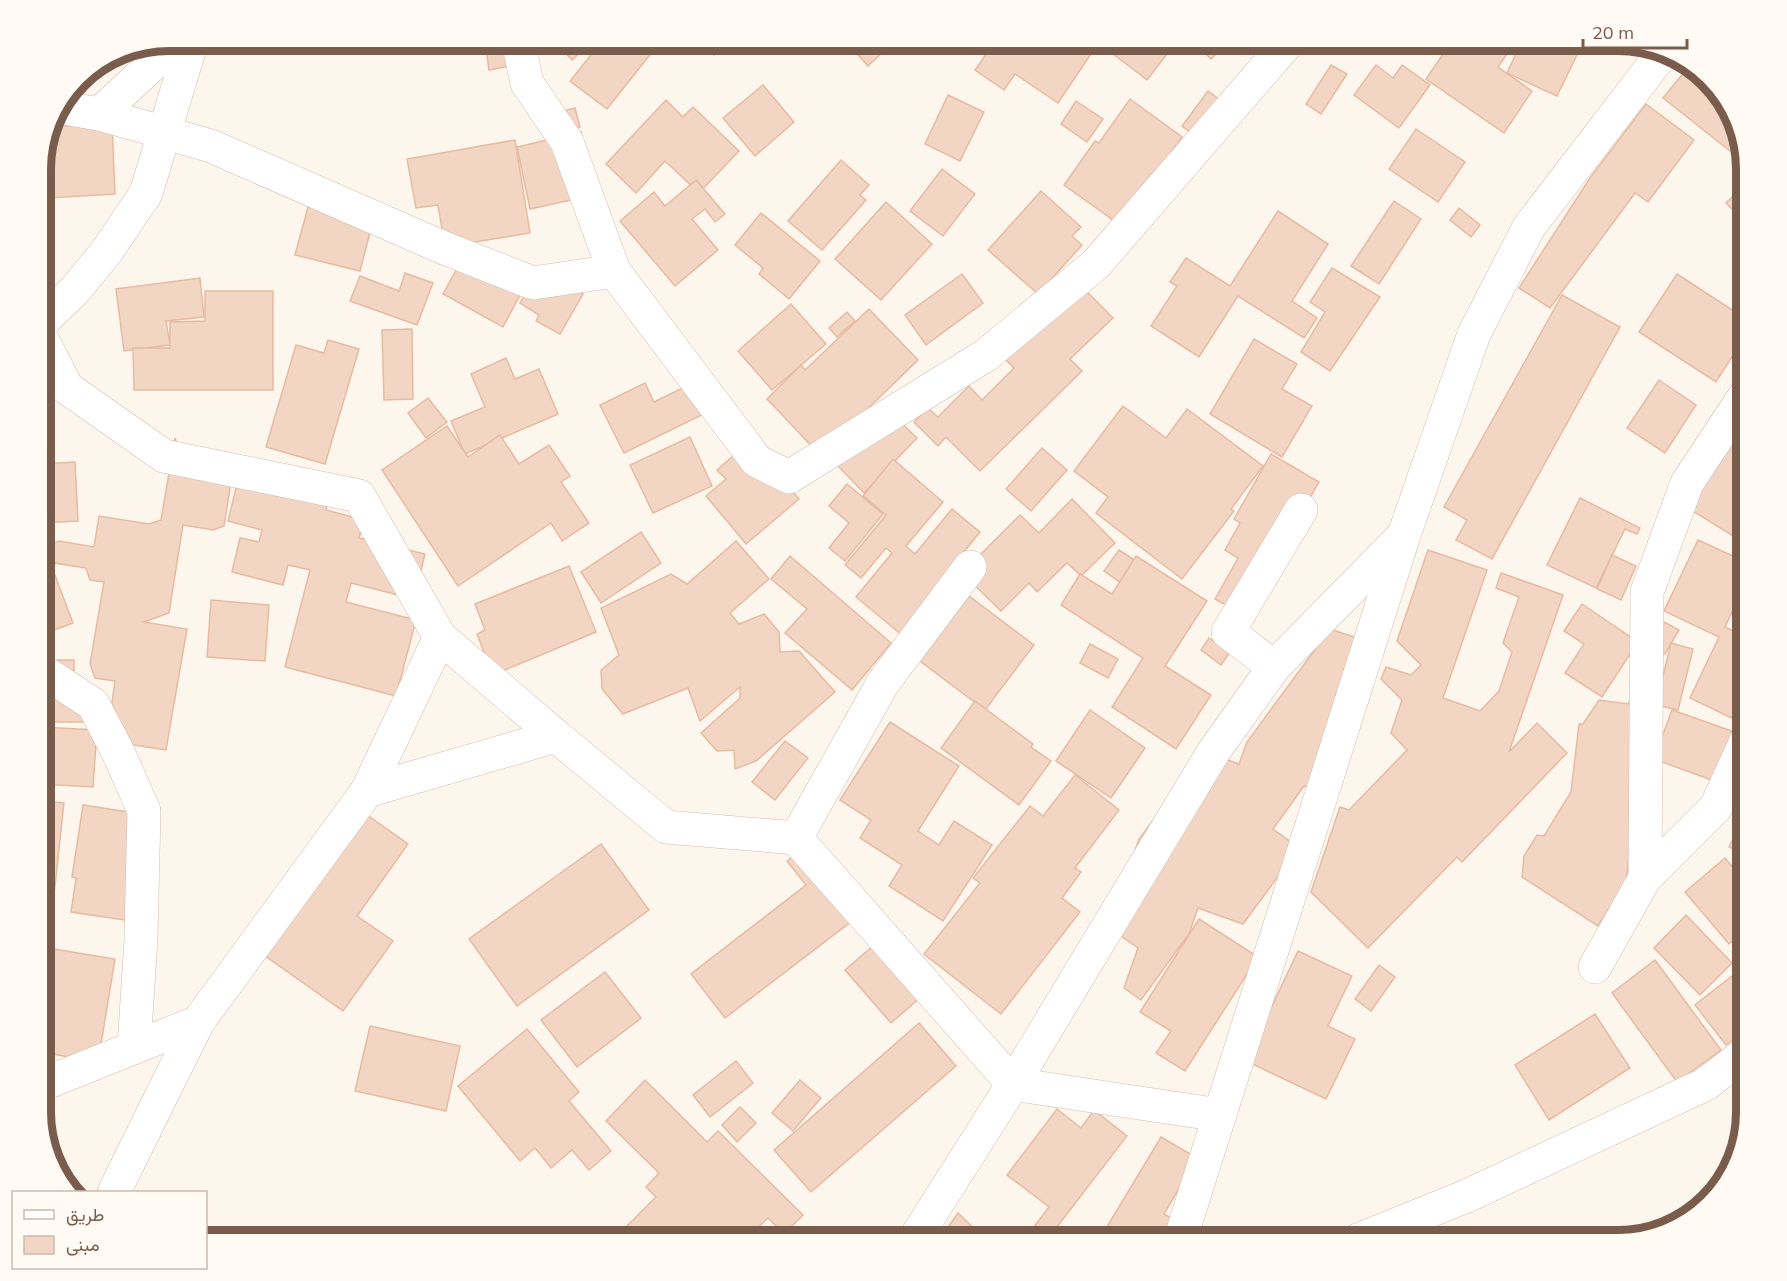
<svg xmlns="http://www.w3.org/2000/svg" width="1787" height="1281" font-family="Mulish,Vazirmatn,sans-serif">
  <rect width="100%" height="100%" fill="#fdf6ec"/>
  <!-- building -->
  <g fill="#f3d5c3" stroke="#e6bba3" stroke-width="1.5">
    <polygon points="485,41 529,41 532,62 489,70"/>
    <polygon points="554,41 593,41 572,60"/>
    <polygon points="602,41 639,41 653,51 607,109 570,81"/>
    <polygon points="703,41 732,41 714,55"/>
    <polygon points="855,41 895,41 868,66 850,46"/>
    <polygon points="900,41 921,41 909,51"/>
    <polygon points="991,41 1084,41 1095,48 1058,103 1015,74 1004,90 975,70 994,43"/>
    <polygon points="1124,41 1177,41 1147,80 1113,54"/>
    <polygon points="1192,41 1229,41 1211,59"/>
    <polygon points="1452,41 1516,41 1498,67 1532,91 1504,133 1426,79"/>
    <polygon points="1522,41 1550,41 1578,53 1557,96 1507,73"/>
    <polygon points="1331,65 1347,74 1321,114 1306,104"/>
    <polygon points="1376,65 1393,78 1402,65 1430,85 1399,128 1354,95"/>
    <polygon points="1690,65 1696,67 1733,112 1739,139 1730,151 1663,98"/>
    <polygon points="763,85 794,122 755,156 723,118"/>
    <polygon points="1208,91 1224,103 1198,138 1182,126"/>
    <polygon points="948,95 984,112 960,161 925,144"/>
    <polygon points="1130,99 1182,137 1120,225 1064,185 1095,141 1099,143"/>
    <polygon points="666,100 683,117 693,107 739,151 699,193 665,161 636,193 606,164"/>
    <polygon points="1076,101 1103,119 1087,142 1061,124"/>
    <polygon points="1646,104 1694,140 1648,202 1635,193 1550,308 1519,288 1590,178"/>
    <polygon points="575,108 580,127 549,135 544,116"/>
    <polygon points="112,123 115,194 48,198 45,145 50,127"/>
    <polygon points="1416,129 1465,162 1438,202 1389,169"/>
    <polygon points="581,132 594,195 530,209 517,147"/>
    <polygon points="515,140 530,233 445,247 438,205 416,208 407,159"/>
    <polygon points="841,160 869,185 860,195 866,200 822,250 788,221"/>
    <polygon points="1746,166 1746,223 1726,203 1746,183 1737,174"/>
    <polygon points="942,169 975,194 943,236 910,211"/>
    <polygon points="696,180 725,214 715,222 705,209 692,219 718,250 675,286 620,221 654,192 665,206"/>
    <polygon points="1041,191 1081,227 1072,236 1082,245 1038,294 988,250"/>
    <polygon points="310,200 374,217 360,271 295,255"/>
    <polygon points="1394,201 1421,219 1379,284 1351,266"/>
    <polygon points="886,202 932,244 881,300 835,259"/>
    <polygon points="1459,208 1480,225 1471,237 1450,220"/>
    <polygon points="1278,211 1328,244 1292,301 1317,318 1304,338 1238,296 1199,357 1151,326 1177,286 1170,282 1186,258 1230,286"/>
    <polygon points="761,213 820,261 789,299 759,274 763,268 735,245"/>
    <polygon points="470,245 529,278 503,327 443,294"/>
    <polygon points="1332,268 1380,297 1330,371 1301,352 1325,312 1310,302"/>
    <polygon points="539,270 583,294 560,334 536,321 539,315 520,303"/>
    <polygon points="405,273 433,283 417,325 350,301 360,276 399,291"/>
    <polygon points="962,274 983,303 926,345 905,315"/>
    <polygon points="1677,274 1746,319 1746,335 1716,382 1639,332"/>
    <polygon points="200,278 204,317 166,321 170,345 124,351 116,289"/>
    <polygon points="1081,286 1113,318 1070,359 1082,371 980,471 946,437 938,446 914,422 928,408 938,417 969,386 982,400 1014,368 1006,360"/>
    <polygon points="205,291 273,291 273,390 134,390 133,348 170,348 170,322 205,321"/>
    <polygon points="1562,295 1620,327 1492,559 1456,540 1467,520 1444,507"/>
    <polygon points="791,304 826,344 772,390 738,351"/>
    <polygon points="869,309 918,360 820,455 767,399 801,365 805,370"/>
    <polygon points="847,312 855,321 837,337 829,328"/>
    <polygon points="412,329 413,399 384,400 382,330"/>
    <polygon points="1254,339 1297,364 1282,389 1312,406 1282,457 1210,414"/>
    <polygon points="328,340 359,349 325,464 266,447 296,345 324,353"/>
    <polygon points="506,358 515,379 539,369 558,414 465,454 451,421 485,407 471,374"/>
    <polygon points="699,380 714,409 624,453 600,405 645,383 654,402"/>
    <polygon points="1659,380 1696,405 1665,453 1627,428"/>
    <polygon points="428,398 447,422 426,438 408,413"/>
    <polygon points="1746,404 1746,544 1683,505"/>
    <polygon points="1123,406 1166,438 1187,409 1263,466 1231,509 1234,511 1182,579 1096,513 1108,497 1074,471"/>
    <polygon points="890,412 917,438 864,493 838,466"/>
    <polygon points="447,426 468,457 500,435 519,464 549,445 570,476 561,482 589,523 562,541 551,523 458,586 382,470"/>
    <polygon points="690,437 712,486 653,513 630,465"/>
    <polygon points="175,438 183,461 233,470 224,526 213,530 183,525 169,613 144,622 187,629 166,750 127,744 112,703 115,681 95,678 90,664 104,582 90,580 86,568 41,561 41,548 59,541 94,547 99,516 149,524 161,520"/>
    <polygon points="749,442 799,499 746,544 706,496 726,479 717,470"/>
    <polygon points="1042,448 1067,470 1031,511 1006,489"/>
    <polygon points="1271,454 1319,482 1243,615 1215,599 1238,558 1225,550 1240,523 1234,519"/>
    <polygon points="893,459 943,502 906,546 915,554 952,509 980,532 944,576 903,636 856,597 892,553 886,548 861,578 845,565 886,515 863,496"/>
    <polygon points="75,462 78,521 41,523 41,464"/>
    <polygon points="241,468 330,491 326,510 364,520 359,538 425,554 414,599 351,583 346,602 416,620 396,696 285,667 310,570 288,565 283,585 232,572 240,538 259,542 262,530 228,521"/>
    <polygon points="847,484 883,514 845,561 829,548 849,523 829,506"/>
    <polygon points="1580,498 1640,528 1637,534 1625,529 1596,588 1547,565"/>
    <polygon points="1072,499 1115,543 1081,576 1067,563 1037,592 1029,583 1001,611 962,573 1020,515 1039,533"/>
    <polygon points="641,532 661,563 601,603 581,572"/>
    <polygon points="1698,540 1746,562 1746,582 1725,627 1746,637 1746,725 1690,698 1719,637 1664,611"/>
    <polygon points="736,541 769,579 730,613 739,624 764,614 779,632 780,652 799,651 835,692 756,761 735,769 734,750 717,751 701,733 740,698 740,687 700,721 688,688 623,714 602,689 601,670 619,655 601,608 671,574 687,584"/>
    <polygon points="1119,550 1136,561 1121,583 1104,571"/>
    <polygon points="1428,550 1487,570 1443,698 1480,711 1499,691 1512,652 1503,643 1519,597 1496,588 1501,573 1563,595 1509,752 1537,723 1567,753 1462,862 1457,857 1368,948 1311,892 1340,807 1349,810 1407,750 1391,733 1402,700 1381,679 1386,667 1411,675 1421,665 1397,641"/>
    <polygon points="1612,555 1636,566 1621,600 1597,589"/>
    <polygon points="790,556 891,643 852,690 785,633 807,609 771,579"/>
    <polygon points="1136,556 1207,601 1165,666 1211,695 1176,749 1112,707 1143,658 1061,605 1080,574 1112,594"/>
    <polygon points="50,562 73,623 41,635 41,566"/>
    <polygon points="569,566 596,632 493,675 477,634 485,630 475,604"/>
    <polygon points="969,596 1034,645 985,710 920,661"/>
    <polygon points="211,600 269,605 265,661 207,657"/>
    <polygon points="1582,604 1638,642 1602,697 1565,673 1584,644 1564,631"/>
    <polygon points="1664,622 1679,630 1665,654 1650,646"/>
    <polygon points="1330,629 1360,639 1318,791 1304,786 1273,829 1299,848 1243,924 1198,908 1189,934 1141,1000 1124,988 1138,948 1108,927 1139,839 1166,803 1222,758 1239,764 1247,742"/>
    <polygon points="1209,638 1230,652 1221,665 1201,650"/>
    <polygon points="1671,643 1693,649 1678,710 1656,705"/>
    <polygon points="1090,644 1118,659 1108,678 1080,663"/>
    <polygon points="41,654 47,654 47,660 74,660 74,697 91,722 41,722"/>
    <polygon points="1650,670 1626,882 1598,926 1522,877 1524,856 1537,835 1544,836 1571,792 1579,724 1583,724 1599,700 1628,704"/>
    <polygon points="975,701 1033,744 1031,747 1051,761 1019,805 941,748"/>
    <polygon points="1090,710 1145,748 1111,798 1056,761"/>
    <polygon points="1672,710 1746,736 1728,786 1654,759"/>
    <polygon points="890,722 959,766 918,831 939,845 954,821 992,845 943,921 889,886 902,865 860,838 871,820 840,800"/>
    <polygon points="41,727 97,730 93,787 41,784"/>
    <polygon points="785,741 808,758 775,800 752,782"/>
    <polygon points="1075,775 1119,810 1075,868 1081,872 1062,898 1080,912 1001,1014 924,954 980,883 973,878 1030,806 1043,816"/>
    <polygon points="41,801 64,803 47,960 41,960"/>
    <polygon points="83,805 148,815 131,921 71,912 76,878 72,877"/>
    <polygon points="363,812 408,844 357,916 393,941 343,1011 261,953"/>
    <polygon points="1746,814 1746,856 1729,847"/>
    <polygon points="812,841 865,911 725,1018 691,974 806,885 787,861"/>
    <polygon points="601,844 649,910 517,1006 469,939"/>
    <polygon points="1725,858 1746,883 1746,929 1729,944 1685,892"/>
    <polygon points="1686,915 1732,963 1700,995 1654,948"/>
    <polygon points="1199,919 1258,957 1185,1071 1156,1053 1171,1031 1140,1012"/>
    <polygon points="889,932 935,985 891,1023 845,970"/>
    <polygon points="54,949 115,959 98,1062 41,1052 41,967 50,968"/>
    <polygon points="1298,951 1352,976 1328,1026 1355,1039 1326,1099 1246,1061"/>
    <polygon points="1655,960 1721,1050 1677,1082 1612,993"/>
    <polygon points="1379,965 1395,977 1371,1011 1355,999"/>
    <polygon points="605,972 641,1018 577,1067 541,1020"/>
    <polygon points="1732,976 1746,996 1746,1030 1726,1045 1695,1005"/>
    <polygon points="1595,1014 1630,1068 1549,1120 1515,1065"/>
    <polygon points="919,1023 956,1066 811,1192 774,1150"/>
    <polygon points="370,1026 460,1046 446,1111 355,1091"/>
    <polygon points="527,1029 579,1092 569,1101 611,1151 589,1170 572,1150 551,1168 535,1148 520,1161 458,1086"/>
    <polygon points="736,1061 753,1083 710,1117 693,1095"/>
    <polygon points="645,1080 707,1142 718,1131 803,1215 784,1234 768,1218 745,1240 613,1240 656,1197 646,1187 659,1173 606,1121"/>
    <polygon points="800,1080 821,1098 793,1131 772,1113"/>
    <polygon points="740,1107 756,1123 737,1142 722,1125"/>
    <polygon points="1057,1109 1081,1128 1094,1110 1127,1136 1047,1240 1024,1240 1049,1207 1007,1175"/>
    <polygon points="1161,1137 1197,1158 1164,1214 1185,1226 1176,1240 1099,1240"/>
    <polygon points="958,1213 986,1240 939,1240"/>
  </g>
  <g fill="none" stroke-linecap="round" stroke-linejoin="round">
    <!-- minor casing -->
    <g stroke="#d1beb0" stroke-width="34">
      <g id="minor">
        <polyline points="518,41 527,83 567,142 614,271 757,461 789,477 986,355 1096,264 1289,41"/>
        <polyline points="58,107 99,114 211,146 444,248 533,283 614,271"/>
        <polyline points="99,114 178,41"/>
        <polyline points="41,323 75,290 107,251 146,193 192,41"/>
        <polyline points="41,337 67,388 164,456 359,496 440,637 556,736"/>
        <polyline points="1274,667 1228,632 1301,510"/>
        <polyline points="41,670 93,704 119,754 144,811 141,939 134,1047"/>
        <polyline points="367,791 440,637"/>
        <polyline points="796,838 883,683 970,567"/>
        <polyline points="1645,878 1647,592 1687,483 1746,394"/>
        <polyline points="1595,967 1645,878 1716,807 1746,741"/>
        <polyline points="41,1085 198,1022"/>
        <polyline points="114,1192 198,1022 367,791 556,736 666,827 796,838 1013,1084 1220,1115"/>
        <polyline points="914,1240 1013,1084 1214,751 1274,667 1401,538"/>
        <polyline points="1180,1240 1404,535 1474,334 1529,227 1661,55"/>
        <polyline points="1358,1240 1469,1195 1706,1084 1746,1053"/>
      </g>
    </g>
    <!-- minor -->
    <use href="#minor" stroke="#fff" stroke-width="33"/>
  </g>
  <!-- crop -->
  <path d="M0 0H1787V1281H0ZM169 51H1618A118 118 0 0 1 1736 169V1112A118 118 0 0 1 1618 1230H169A118 118 0 0 1 51 1112V169A118 118 0 0 1 169 51Z" fill="#fffaf3" fill-rule="evenodd"/>
  <path fill="none" stroke="#7a5c4d" stroke-width="8" d="M169 51H1618A118 118 0 0 1 1736 169V1112A118 118 0 0 1 1618 1230H169A118 118 0 0 1 51 1112V169A118 118 0 0 1 169 51Z"/>
  <!-- legend -->
  <rect x="12" y="1191" width="195" height="78" fill="#fffaf3" stroke="#cabbb1" stroke-width="1.5"/>
  <rect x="24" y="1210" width="30" height="9" fill="#ffffff" stroke="#cabbb1" stroke-width="1.5"/>
  <text x="66" y="1221" font-size="18" fill="#7a5c4d">طريق</text>
  <rect x="24" y="1236" width="30" height="18" fill="#f3d5c3" stroke="#cabbb1" stroke-width="1.5"/>
  <text x="66" y="1251" font-size="18" fill="#7a5c4d">مبنى</text>
  <!-- scale -->
  <path d="M1583 39v9h104v-9" fill="none" stroke="#7a5c4d" stroke-width="3"/>
  <text x="1592" y="39" font-size="18" fill="#7a5c4d" stroke="#fffaf3" stroke-width="4.5" paint-order="stroke">20 m</text>
</svg>
